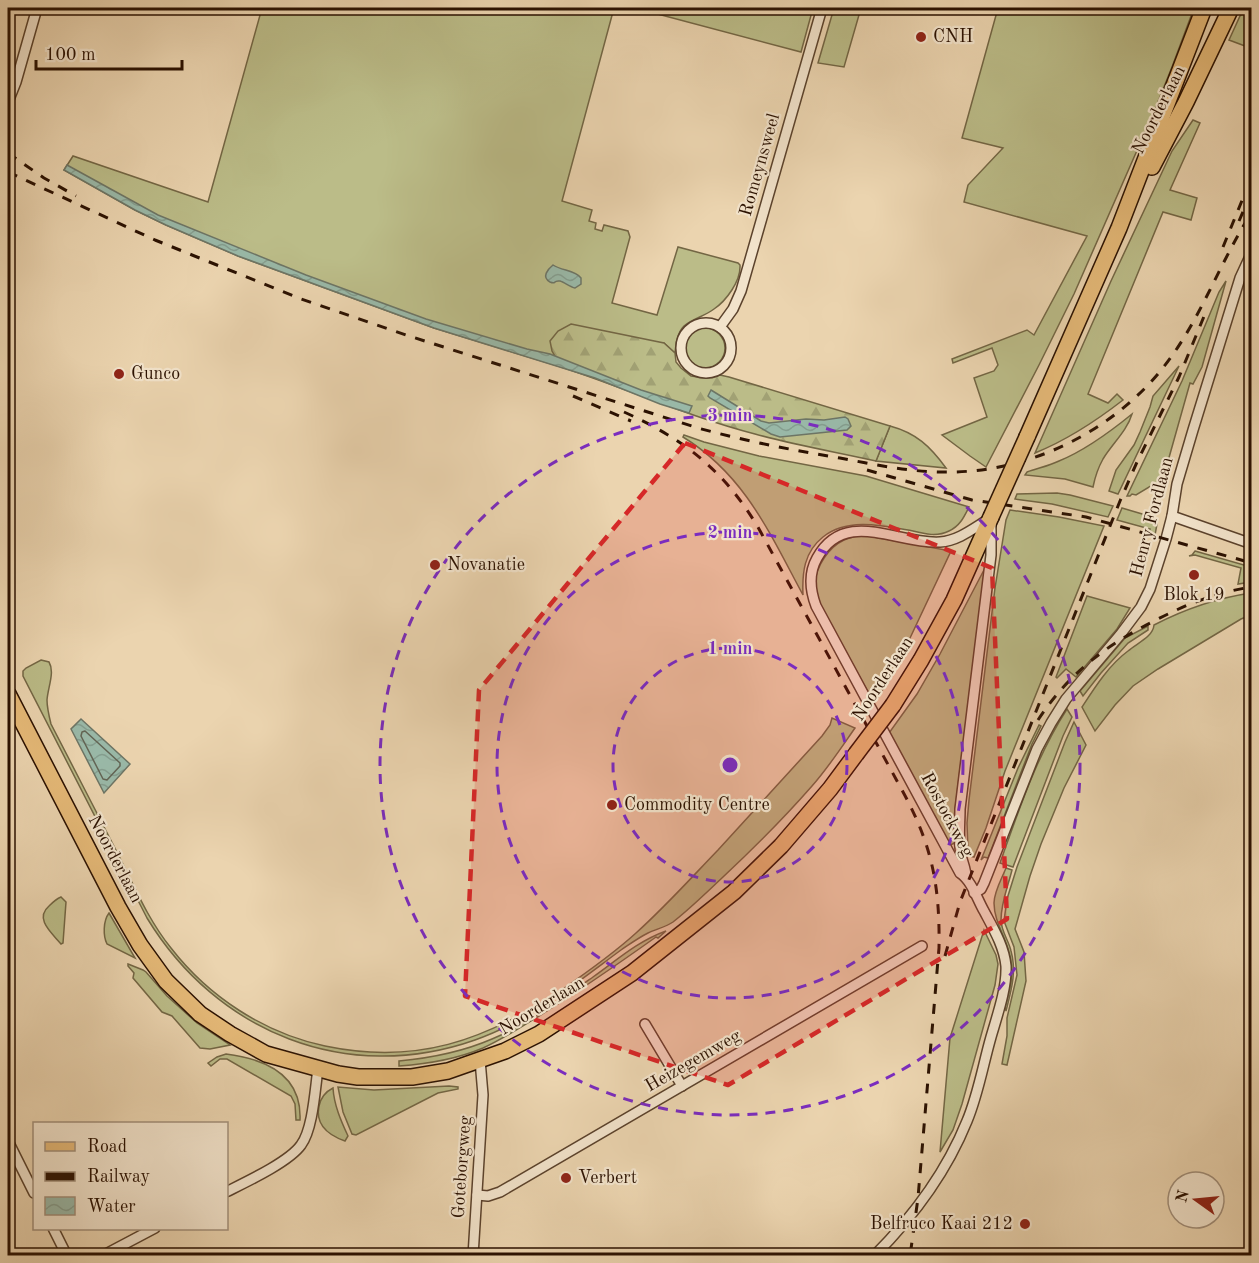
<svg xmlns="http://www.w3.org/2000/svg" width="1259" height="1263" font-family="'Old Standard TT',serif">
  <defs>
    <pattern id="forest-firs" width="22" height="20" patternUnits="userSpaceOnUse" patternTransform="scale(1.5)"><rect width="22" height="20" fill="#bbbc88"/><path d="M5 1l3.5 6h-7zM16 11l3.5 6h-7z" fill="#a1a174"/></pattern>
    <pattern id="water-waves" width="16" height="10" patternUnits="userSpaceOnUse" patternTransform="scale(1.5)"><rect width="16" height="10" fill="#99b8a7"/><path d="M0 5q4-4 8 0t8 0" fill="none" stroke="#849d8e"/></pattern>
  </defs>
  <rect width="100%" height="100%" fill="#ebd4af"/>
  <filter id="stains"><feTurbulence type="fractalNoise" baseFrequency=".00333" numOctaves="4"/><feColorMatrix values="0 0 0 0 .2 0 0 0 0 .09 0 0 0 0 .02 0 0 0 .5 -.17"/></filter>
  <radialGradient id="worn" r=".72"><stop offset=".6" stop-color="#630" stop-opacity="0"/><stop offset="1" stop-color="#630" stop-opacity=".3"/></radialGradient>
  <!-- grass -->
  <g fill="#bbbc88" stroke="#736644" stroke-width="1.5">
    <path d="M262,8H614L562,201L592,210L589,221L596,223L595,229L602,231L604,225L628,231L630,237L612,303L657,315L678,247L738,263L740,265C741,281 726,301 714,309C705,316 692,319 684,326C677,333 676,344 675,353L664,343L561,367L434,328L238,256L166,225L135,210L64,170L73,156L208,202Z"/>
    <polygon points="635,8 813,8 801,52"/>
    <polygon points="834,8 861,8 844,67 818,63"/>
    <polygon points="998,8 1194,8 1172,67 1153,114 1074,294 1039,365 986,467 970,456 942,435 987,417 974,378 994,371 998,365 992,348 953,363 952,359 1027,330 1034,335 1087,236 964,202 968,185 1003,148 962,138"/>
    <polygon points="1248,8 1251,8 1251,31 1245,46 1229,40 1240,16"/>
    <path d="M1193,120L1200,123L1170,190L1197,198L1191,220L1163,212L1088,394L1108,403L1117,394L1123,400C1096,421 1067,440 1035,453L1111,281L1172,151Z"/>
    <polygon points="1226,281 1202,367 1193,384 1190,383 1161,486 1154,484 1136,495 1132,494 1130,496 1127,496 1182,381 1219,292"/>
    <circle cx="705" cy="348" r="20"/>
    <polygon points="1179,366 1118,494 1109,491 1116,470 1134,445 1140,432 1150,407 1153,396"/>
    <path d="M1132,414C1127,431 1112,444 1103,459C1098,468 1095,477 1093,487L1065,479L1025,475L1027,472C1038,468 1049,466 1059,461C1086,450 1110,432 1132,414Z"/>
    <path d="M890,426C916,433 930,446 946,468L876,461Z"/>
    <path d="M684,435L704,442L759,456L866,476L969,507C964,517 960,526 949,531C937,537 925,534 913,531C884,526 848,517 823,537C804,552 802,573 803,595C770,534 745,475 683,437Z"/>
    <polygon points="1057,493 1070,495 1113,506 1108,517 1052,504 1015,499 1017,494"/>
    <polygon points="1122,508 1149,516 1155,520 1157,524 1155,535 1149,533 1150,529 1117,520"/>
    <polygon points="1010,510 1059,517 1104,526 1005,771 986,828 974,857 970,856 968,851 967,823 969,800 995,588 1006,520"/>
    <path d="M863,535L951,551L894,672L874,703L821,607C818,599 815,591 815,583C816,566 829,547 844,540C850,537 857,536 863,535Z"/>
    <polygon points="1195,551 1251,567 1251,582 1238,584 1241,568 1195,555 1189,556 1192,555"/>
    <polygon points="985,568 954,818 955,843 950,845 889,733 917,694 940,654"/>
    <path d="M1251,593V615L1241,619L1158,669L1133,686L1115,705L1095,731L1082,707C1095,687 1109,665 1128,651C1137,643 1153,637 1154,625C1185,609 1217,598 1251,593Z"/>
    <polygon points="1087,596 1130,608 1117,629 1076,677 1066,669 1057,678 1056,677"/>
    <polygon points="1148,626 1148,630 1128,643 1101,673 1083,696 1080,691 1125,638"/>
    <path d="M41,660L49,662C55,672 48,687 47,700C47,708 49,716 51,724C74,768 96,812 119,856C135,888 149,921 171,948C209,997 264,1033 325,1046C416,1065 484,1041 560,991C586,973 613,954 636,933C665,907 691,878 718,850C753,812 787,774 822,736L830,725L832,718L855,728C841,748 828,768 812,786C784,818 754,848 723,877C707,892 691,908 673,922C666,927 656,929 648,933C638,938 630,944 621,950C576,983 530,1021 475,1040C347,1085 217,1033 147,918L23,676V671L26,668Z"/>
    <path d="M1067,709L1072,717L1063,736L1013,867L1000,863C1019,810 1036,757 1067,709Z"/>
    <polygon points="1074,722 1086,745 1064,788 1041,844 1030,876 1015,929 1024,952 1026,981 1007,1065 1002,1064 1007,1036 1007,1018 1017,975 1014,947 1004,921 1007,899 1017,867 1065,742"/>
    <polygon points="1039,725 1041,726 1032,744 988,858 984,857 981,860 1018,768"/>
    <path d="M1006,868L1012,870C1008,886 1001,903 1001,920C1001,931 1009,941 1011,951C1017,972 1011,991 1006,1011L1005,1007C1010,989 1015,971 1009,952C1005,936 994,921 994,903C994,892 1002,878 1006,868Z"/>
    <path d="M61,897L66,902L63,943L61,944C52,933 34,919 49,906C53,902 56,899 61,897Z"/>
    <path d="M109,913L135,958L107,944C103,936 103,921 109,913Z"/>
    <polygon points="984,930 996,955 998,964 995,985 962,1104 953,1130 940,1152 950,1038"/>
    <path d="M666,931L658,938L656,937C618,964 579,991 539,1016C521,1027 503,1039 483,1048C457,1059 427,1064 399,1066V1061C431,1058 462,1052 492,1039C526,1025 562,999 593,977C617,960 638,941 666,931Z"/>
    <polygon points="128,964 143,970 146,972 167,996 197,1023 230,1045 210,1049 200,1048 172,1016 162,1012 133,978 134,973 128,966"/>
    <path d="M226,1054C266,1059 302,1075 300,1120H296L295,1104L291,1096L227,1059H220L211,1066L208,1063L217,1057Z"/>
    <polygon points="449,1086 458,1087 458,1089 438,1093 356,1135 352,1134 343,1112 338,1087 374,1090"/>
    <path d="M333,1088C334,1105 341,1121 348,1136L345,1141C328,1135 315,1125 319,1106C321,1097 325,1092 333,1088Z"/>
  </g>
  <!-- forest -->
  <path fill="url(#forest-firs)" stroke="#736644" stroke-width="1.5" d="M571,324L664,343L675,353L676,362L681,368L691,376L707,378L720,375L729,377L890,426L876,461C836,452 795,445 755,434C689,417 626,388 561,367L552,351L550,341L558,331Z"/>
  <!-- water -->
  <g fill="url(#water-waves)" stroke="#6d7565" stroke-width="1.5">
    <polygon points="67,165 158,215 306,275 426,319 527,349 550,354 641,390 692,406 689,413 660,404 595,378 434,328 238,256 166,225 135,210 64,170"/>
    <path d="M553,265C562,271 575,270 581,278V284L575,288C570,287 564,282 560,281C552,280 557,285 550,282C541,277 548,269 553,265Z"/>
    <polygon points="711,390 761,421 769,423 806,419 824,420 845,417 848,419 851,426 847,430 780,437 771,434 710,398 708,396"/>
    <polygon points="81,719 130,764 104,793 71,729"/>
  </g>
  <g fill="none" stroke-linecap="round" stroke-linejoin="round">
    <!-- shore -->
    <polygon stroke="#626454" stroke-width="1.5" points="85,731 120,763 120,766 107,780 103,779 81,736 82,732"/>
    <!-- minor casing -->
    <g stroke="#5b422c" stroke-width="12">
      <g id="minor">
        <polyline points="8,102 16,82 37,8"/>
        <circle cx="706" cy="348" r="25"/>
        <polyline points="720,327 733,309 741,291 822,8"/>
        <polyline points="1172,516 1252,544"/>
        <path d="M966,877C966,868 962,862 961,854C958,839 960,824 960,809L991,555V523"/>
        <polyline points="974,893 981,889 984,883 1037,749 1051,723 1066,699 1120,635 1141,607 1150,589 1166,539 1172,516 1177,484 1193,430 1240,278 1252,252"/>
        <polyline points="645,1024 682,1086"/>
        <polyline points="8,1141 34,1193"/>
        <path d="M226,1192C246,1182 289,1162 301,1145C313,1129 315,1089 318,1069"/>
        <polyline points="477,1195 488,1196 500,1192 922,946"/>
        <polyline points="53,1228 67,1256"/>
        <polyline points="102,1256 155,1228"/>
        <polyline points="473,1256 483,1095 480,1060"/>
        <path d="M874,1256C913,1217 946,1173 967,1121C978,1095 983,1065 991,1037C997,1016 1007,988 1006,966C1004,946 993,928 984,911C977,899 972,881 960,873L816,606C810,590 808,574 817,558C845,507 898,545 940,542C958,541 974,528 989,519"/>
      </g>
    </g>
    <!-- primary casing -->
    <g stroke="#2b1101" stroke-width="18">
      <g id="primary">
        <polyline points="1152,167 1186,102 1231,8"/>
        <polyline points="1027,437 1119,228 1204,8"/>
        <polyline points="8,694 118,907 140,945 166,981 200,1014 230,1034 266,1054 338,1074 358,1077 412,1077 448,1071 505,1051 539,1034 632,973 734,892 781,846 830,789 856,754"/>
        <polyline points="893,705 921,660 954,600 991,517"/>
      </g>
    </g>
    <!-- minor -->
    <use href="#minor" stroke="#f2e3cb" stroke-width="9"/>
    <!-- primary -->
    <use href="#primary" stroke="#e6ba78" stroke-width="15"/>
    <!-- rail -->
    <g stroke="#2b1101" stroke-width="3" stroke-dasharray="10 10" stroke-linecap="butt">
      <polyline points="8,153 44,178 76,196"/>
      <path d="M8,172L155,240L301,299L409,336L698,428C745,441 792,450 840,458C877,465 914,473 952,472C1032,471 1112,431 1162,369C1200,322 1219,263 1252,212"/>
      <polyline points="1239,221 1252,191"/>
      <polyline points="1223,247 1252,176"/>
      <polyline points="573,396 631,421"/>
      <path d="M624,412C684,439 725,471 759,529L902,790C932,845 940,885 939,948L918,1198L910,1256"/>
      <polyline points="867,470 972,500 1086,517 1252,563"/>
      <path d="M1038,720C1069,673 1106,645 1156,620C1187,604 1217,592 1252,587"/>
      <polyline points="945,956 960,902 1120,501 1137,462 1179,377 1205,314"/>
    </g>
    <!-- primary-bridge casing -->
    <g stroke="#2b1101" stroke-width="18" stroke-linecap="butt">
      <g id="primary-bridge">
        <polyline points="991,517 1027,437"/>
        <polyline points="856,754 893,705"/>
      </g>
    </g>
    <!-- primary-bridge -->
    <use href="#primary-bridge" stroke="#e6ba78" stroke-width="15"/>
  </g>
  <!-- marked area -->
  <path fill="#d62828" fill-opacity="0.2" stroke="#d62828" stroke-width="4.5" stroke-dasharray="12 8" stroke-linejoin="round" d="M685,443L992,568L1007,919L728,1085L465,996L479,690Z"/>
  <!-- distance rings -->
  <g fill="none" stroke="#7b2cbf" stroke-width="3" stroke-dasharray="10 8">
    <circle cx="730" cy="765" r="117"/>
    <circle cx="730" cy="765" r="233"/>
    <circle cx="730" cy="765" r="350"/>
  </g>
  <!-- markers -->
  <g fill="#8f2418" stroke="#f2e3cb" stroke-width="2">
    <circle cx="921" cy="37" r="6"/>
    <circle cx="119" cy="374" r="6"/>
    <circle cx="435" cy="565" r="6"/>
    <circle cx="1194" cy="575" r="6"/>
    <circle cx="612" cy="805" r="6"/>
    <circle cx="566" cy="1178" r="6"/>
    <circle cx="1025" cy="1224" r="6"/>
  </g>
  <g text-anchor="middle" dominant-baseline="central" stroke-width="4.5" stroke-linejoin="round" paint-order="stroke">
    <!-- poi labels -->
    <g font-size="18" fill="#2b1101" stroke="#f2e3cb" text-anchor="start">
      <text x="933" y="37">CNH</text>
      <text x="131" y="374">Gunco</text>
      <text x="447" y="565">Novanatie</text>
      <text x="1194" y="595" text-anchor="middle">Blok 19</text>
      <text x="624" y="805">Commodity Centre</text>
      <text x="578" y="1178">Verbert</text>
      <text x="1013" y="1224" text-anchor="end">Belfruco Kaai 212</text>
    </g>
    <!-- street labels -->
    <g font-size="18" fill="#2b1101" stroke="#f2e3cb">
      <text transform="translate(1159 110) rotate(-63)">Noorderlaan</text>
      <text transform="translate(760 165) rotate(-74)">Romeynsweel</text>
      <text transform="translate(1152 517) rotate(-75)">Henry Fordlaan</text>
      <text transform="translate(883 679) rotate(-57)">Noorderlaan</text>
      <text transform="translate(947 815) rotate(62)">Rostockweg</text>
      <text transform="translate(115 859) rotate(62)">Noorderlaan</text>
      <text transform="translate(542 1006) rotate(-31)">Noorderlaan</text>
      <text transform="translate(693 1061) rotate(-30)">Heizegemweg</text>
      <text transform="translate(462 1167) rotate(-86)">Goteborgweg</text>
    </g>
  </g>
  <circle cx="730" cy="765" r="9" fill="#7b2cbf" stroke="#f2e3cb" stroke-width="3"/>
  <g font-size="18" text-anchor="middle" font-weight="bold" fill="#7b2cbf" stroke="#f2e3cb" stroke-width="4.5" stroke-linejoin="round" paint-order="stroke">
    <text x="730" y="421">3 min</text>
    <text x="730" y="538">2 min</text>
    <text x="730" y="654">1 min</text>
  </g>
  <!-- margin -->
  <rect width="1259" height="1263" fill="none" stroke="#ebd4af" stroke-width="30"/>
  <rect x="9" y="9" width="1241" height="1245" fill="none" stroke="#2b1101" stroke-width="3"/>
  <rect x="15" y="15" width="1229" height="1233" fill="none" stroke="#2b1101" stroke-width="1.5"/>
  <!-- legend -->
  <rect x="33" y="1122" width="195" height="108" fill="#f2e3cb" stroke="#a28f7a" stroke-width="1.5"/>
  <rect x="45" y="1142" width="30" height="9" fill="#e6ba78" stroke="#a28f7a" stroke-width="1.5"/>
  <text x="87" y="1152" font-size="18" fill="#2b1101">Road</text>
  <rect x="45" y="1172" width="30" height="9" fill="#2b1101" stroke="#a28f7a" stroke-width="1.5"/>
  <text x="87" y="1182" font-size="18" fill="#2b1101">Railway</text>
  <rect x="45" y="1197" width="30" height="18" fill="url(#water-waves)" stroke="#a28f7a" stroke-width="1.5"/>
  <text x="87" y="1212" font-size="18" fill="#2b1101">Water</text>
  <!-- north arrow -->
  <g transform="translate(1196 1200) rotate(285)"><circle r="28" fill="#f2e3cb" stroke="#a28f7a" stroke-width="1.5"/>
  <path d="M0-4.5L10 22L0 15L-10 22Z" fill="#8f2418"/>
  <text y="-9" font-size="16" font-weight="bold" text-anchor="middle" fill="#2b1101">N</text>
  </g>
  <!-- scale -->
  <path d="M36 60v9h146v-9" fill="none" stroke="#2b1101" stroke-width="3"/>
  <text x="45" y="60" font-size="18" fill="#2b1101" stroke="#f2e3cb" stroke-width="4.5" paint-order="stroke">100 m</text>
  <rect width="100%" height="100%" filter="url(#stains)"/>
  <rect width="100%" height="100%" fill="url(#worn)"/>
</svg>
